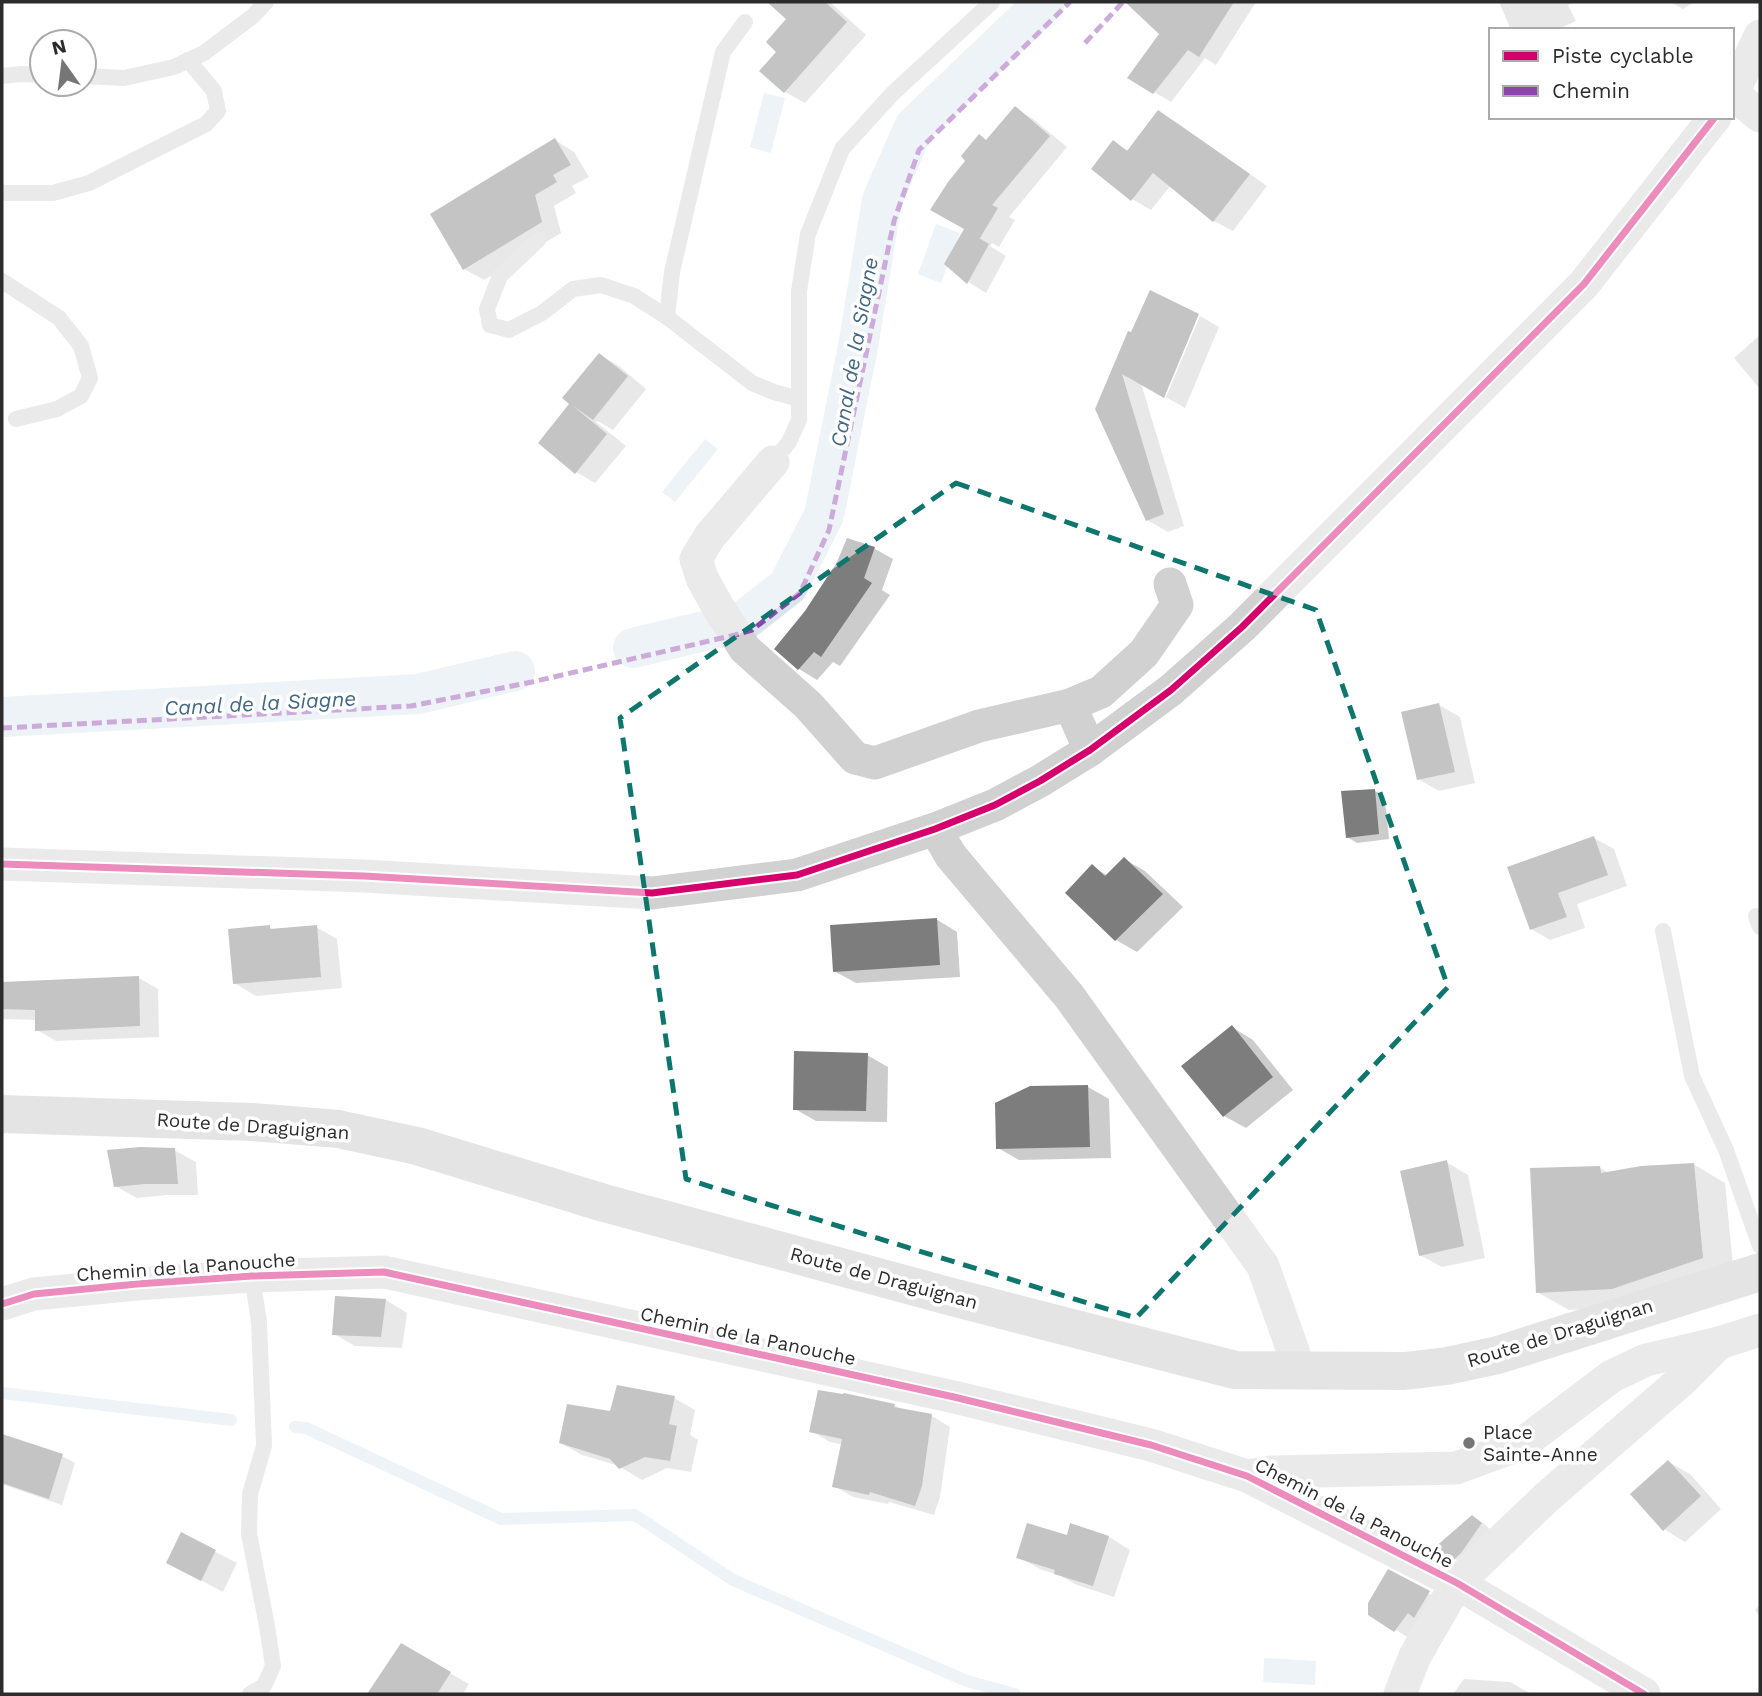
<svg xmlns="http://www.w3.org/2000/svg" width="1762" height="1696" font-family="'Work Sans',sans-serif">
  <rect width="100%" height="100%" fill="#fff"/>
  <!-- water -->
  <g fill="#d9e4ee">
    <polygon points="764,93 785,98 771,153 750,147"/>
    <polygon points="936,224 960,233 941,283 918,274"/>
    <polygon points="705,439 718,449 675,502 662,492"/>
    <polygon points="1264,1658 1316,1661 1315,1685 1263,1682"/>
  </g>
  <!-- shadow -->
  <g fill="#0003">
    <polygon points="769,2 830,2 866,35 805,103 785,92 761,70 778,51 789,19"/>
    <polygon points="1151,2 1169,2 1179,8 1183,2 1256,2 1216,65 1205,58 1171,102 1129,77 1162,33 1141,14"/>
    <polygon points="1499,2 1574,2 1568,5 1576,21 1556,30 1511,30"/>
    <polygon points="1670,2 1694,2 1683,9"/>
    <polygon points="1015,108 1033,119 1067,147 1009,217 1015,220 999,247 992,243 990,246 1006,256 986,293 968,282 946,263 966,230 968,161 979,136 987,141"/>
    <polygon points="1159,112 1177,123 1267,186 1233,231 1214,221 1171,185 1151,210 1132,199 1114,142 1129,151"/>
    <polygon points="555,140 574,152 589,177 572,186 576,193 554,206 561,233 484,280 464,269"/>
    <polygon points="1200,316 1219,327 1185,408 1166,397"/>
    <polygon points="1129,333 1141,383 1184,526 1168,532 1147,520 1097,409"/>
    <polygon points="1760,335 1760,389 1734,358"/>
    <polygon points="600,355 619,366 646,389 613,430 598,421 596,422 626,446 595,483 576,472 540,443 572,403"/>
    <polygon points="848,540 875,549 893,559 882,590 890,595 840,666 833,662 817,680 799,669 806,612 839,563"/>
    <polygon points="1439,705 1460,717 1475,783 1439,791 1418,779"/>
    <polygon points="1375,791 1385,796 1389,839 1357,843 1347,837"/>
    <polygon points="1594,838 1614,849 1627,886 1577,904 1585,928 1550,940 1531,929"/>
    <polygon points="1124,859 1145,871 1183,907 1137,952 1116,940 1092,866 1108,876"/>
    <polygon points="936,919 957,932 960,977 856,983 834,971"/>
    <polygon points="269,927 276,931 316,927 337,939 342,988 256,996 234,983"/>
    <polygon points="139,978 158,989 159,1037 56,1041 37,1030 37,1020 2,1019 2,984"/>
    <polygon points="1232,1027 1253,1040 1293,1090 1246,1128 1224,1116"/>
    <polygon points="867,1055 888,1067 887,1122 816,1121 795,1109"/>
    <polygon points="1088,1087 1109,1099 1111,1158 1019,1160 998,1148"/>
    <polygon points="174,1150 196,1162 198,1195 167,1195 137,1198 115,1186"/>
    <polygon points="1446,1162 1468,1175 1485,1258 1442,1267 1420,1255"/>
    <polygon points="1693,1164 1725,1183 1734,1276 1645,1306 1569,1310 1537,1292 1600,1168 1609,1173"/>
    <polygon points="386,1300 407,1313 402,1348 355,1346 334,1334"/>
    <polygon points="674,1398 695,1410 690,1435 698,1440 691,1472 667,1468 642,1480 619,1466 582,1455 561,1443 612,1413"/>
    <polygon points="894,1405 903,1410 932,1416 950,1427 940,1497 934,1515 889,1502 888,1504 853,1497 834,1486 843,1445 830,1442 811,1431"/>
    <polygon points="2,1436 62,1456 75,1463 62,1505 2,1484"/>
    <polygon points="1669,1462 1690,1474 1721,1509 1685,1542 1664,1529"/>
    <polygon points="1473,1517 1483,1523 1491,1530 1465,1564 1445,1554"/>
    <polygon points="181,1534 237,1563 223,1592 189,1574"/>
    <polygon points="1068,1537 1109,1537 1130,1550 1114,1597 1077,1585 1061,1576 1040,1569 1018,1557"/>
    <polygon points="1388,1572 1450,1605 1417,1643 1370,1614"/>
    <polygon points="1760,1605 1760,1616 1755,1610"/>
    <polygon points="401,1645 469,1684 463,1694 369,1694"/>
    <polygon points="1464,1679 1510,1682 1531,1694 1453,1694"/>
  </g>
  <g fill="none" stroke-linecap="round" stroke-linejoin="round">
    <!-- stream -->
    <g stroke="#d9e4ee" stroke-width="12">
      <polyline points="2,1393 231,1420"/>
      <polyline points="295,1427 306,1428 501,1519 635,1515 733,1580 967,1681 1015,1694"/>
    </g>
    <!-- canal -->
    <g stroke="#d9e4ee" stroke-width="40">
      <polyline points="633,648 742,622 788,586 824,515 858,347 882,200 914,127 1045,2"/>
      <polyline points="2,717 418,694 515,671"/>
    </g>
  </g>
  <!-- building -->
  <g fill="#7d7d7d">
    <polygon points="767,2 825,2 847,22 784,93 759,71 776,52 766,42 786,19"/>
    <polygon points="1125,2 1234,2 1199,57 1188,50 1153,94 1127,78 1159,34"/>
    <polygon points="1015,106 1050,136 992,205 998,208 980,238 979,238 989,244 967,284 944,264 964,229 930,210 948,182 965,161 961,156 979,134 986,140"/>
    <polygon points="1158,110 1250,174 1213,222 1153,173 1131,201 1091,169 1113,140 1127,151"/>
    <polygon points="555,138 571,165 553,175 557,182 535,195 542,222 463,270 430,214"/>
    <polygon points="1150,290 1199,314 1164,398 1122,374 1164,514 1146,521 1095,409 1128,331 1131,332"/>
    <polygon points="599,353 628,376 593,420 572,405 607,434 575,474 538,443 569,404 562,398"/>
    <polygon points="847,538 875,547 864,578 872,583 821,657 814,652 798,670 774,649 805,611 837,562"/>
    <polygon points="1439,703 1455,772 1417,780 1401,712"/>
    <polygon points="1375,789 1379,834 1346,838 1341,791"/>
    <polygon points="1594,836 1608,875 1558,893 1567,917 1530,930 1507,867"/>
    <polygon points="1124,857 1163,894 1115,941 1065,893 1092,864 1105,876"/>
    <polygon points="937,918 940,965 833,972 830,925"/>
    <polygon points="270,925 270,929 317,925 321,977 233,984 228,929"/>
    <polygon points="139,976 140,1026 35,1031 35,1010 2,1009 2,982"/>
    <polygon points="1232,1025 1273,1077 1223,1117 1181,1066"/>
    <polygon points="794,1051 868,1053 866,1111 793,1110"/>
    <polygon points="1088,1085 1090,1147 996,1149 995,1103 1030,1086"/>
    <polygon points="140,1147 175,1148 178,1184 145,1184 114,1187 107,1150"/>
    <polygon points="1447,1160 1464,1246 1419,1256 1400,1171"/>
    <polygon points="1694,1163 1703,1258 1612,1289 1536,1293 1530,1168 1600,1166 1601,1173 1641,1166"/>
    <polygon points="335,1296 386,1299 381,1337 332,1335"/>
    <polygon points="617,1385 675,1396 669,1424 677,1426 670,1461 645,1457 619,1469 610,1459 559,1443 567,1404 610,1411"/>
    <polygon points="818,1390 843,1394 844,1393 895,1404 894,1407 932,1414 922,1486 915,1506 870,1492 869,1495 832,1487 842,1439 809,1432"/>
    <polygon points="2,1434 63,1454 49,1499 2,1483"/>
    <polygon points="1668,1460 1701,1496 1663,1531 1630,1494"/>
    <polygon points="1472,1515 1482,1523 1461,1553 1454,1560 1433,1549"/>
    <polygon points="1027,1523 1067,1535 1070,1523 1109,1536 1093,1586 1054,1574 1055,1570 1016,1558"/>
    <polygon points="181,1532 216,1550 201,1581 166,1563"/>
    <polygon points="1388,1569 1430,1591 1414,1618 1408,1613 1394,1632 1368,1615 1368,1603"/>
    <polygon points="401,1643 451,1672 437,1694 367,1694"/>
  </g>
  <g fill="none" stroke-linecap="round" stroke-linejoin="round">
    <!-- lane -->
    <g stroke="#d1d1d1" stroke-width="16">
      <polyline points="745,22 723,52 672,272 667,317 752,383 774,392 799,399"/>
      <polyline points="2,76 21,74 42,75"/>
      <polyline points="84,76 124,78 174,67 204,53 253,16 266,2"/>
      <polyline points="2,193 53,193 89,183 206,124 218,111 214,91 188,60"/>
      <polyline points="538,240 500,276 487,309 490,325 509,330 542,313 573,289 601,285 634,296 667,317"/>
      <polyline points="2,281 59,318 81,346 90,378 81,396 57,409 16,419"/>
      <polyline points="773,462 789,442 799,420 799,291 808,234 842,149 893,93 992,2"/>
      <polyline points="1756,916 1760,927"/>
      <polyline points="1663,931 1692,1076 1726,1150 1760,1246"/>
      <polyline points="250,1694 264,1686 273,1666 267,1626 249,1534 250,1494 264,1446 259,1322 252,1276"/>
    </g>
    <!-- street -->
    <g stroke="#d1d1d1" stroke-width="33">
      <polyline points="1733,94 1760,116"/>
      <polyline points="1732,95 1760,36"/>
      <polyline points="773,462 710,536 696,559 702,578 718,607 745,649 808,705 855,758 875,763 979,726 1070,705 1090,750"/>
      <polyline points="1070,705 1101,692 1144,653 1177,605 1170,584"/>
      <polyline points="935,829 951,856 1069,996 1263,1266 1300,1371"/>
      <polyline points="2,864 364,876 652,893 797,875 935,829 995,805 1040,781 1090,750 1171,690 1242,627 1584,284 1715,117"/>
      <polyline points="2,1304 34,1294 137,1284 252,1276 384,1272 954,1397 1151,1445 1247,1476 1457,1583 1644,1694"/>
      <polyline points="1247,1476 1272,1472 1456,1468 1522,1444 1612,1376 1646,1360 1719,1343"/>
      <polyline points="1400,1694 1415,1656 1457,1583 1547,1497 1682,1380 1719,1343 1760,1330"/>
    </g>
    <!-- primary -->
    <polyline stroke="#c4c4c4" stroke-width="38" points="2,1114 253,1122 338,1129 417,1146 604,1203 952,1297 1235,1370 1405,1371 1447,1366 1498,1355 1760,1272"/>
    <!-- quiet -->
    <g stroke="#8e44ad" stroke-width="5" stroke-dasharray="10 5" stroke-linecap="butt">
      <polyline points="1085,43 1123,2"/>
      <polyline points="2,728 411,706 532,682 735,635 752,630 800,593 829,530 894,221 919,150 1070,2"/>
    </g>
    <!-- cycleway casing -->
    <g stroke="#fff" stroke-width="11">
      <g id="cycleway">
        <polyline points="2,864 364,876 652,893 797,875 935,829 995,805 1040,781 1090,750 1171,690 1242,627 1584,284 1715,117"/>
        <polyline points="2,1304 34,1294 137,1284 252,1276 384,1272 954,1397 1151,1445 1247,1476 1457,1583 1644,1694"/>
      </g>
    </g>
    <!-- cycleway -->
    <use href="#cycleway" stroke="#d6006c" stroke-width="7"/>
  </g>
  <!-- marked area -->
  <path d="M0 0H1762V1696H0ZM956,483L1316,610L1448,987L1136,1318L686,1179L620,718Z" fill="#fff" fill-opacity=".55" fill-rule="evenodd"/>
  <path fill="none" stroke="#0f766e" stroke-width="5" stroke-dasharray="14 9" stroke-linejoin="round" d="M956,483L1316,610L1448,987L1136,1318L686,1179L620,718Z"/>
  <!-- markers -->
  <circle fill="#767676" stroke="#fff" stroke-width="2.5" cx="1469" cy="1443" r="7"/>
  <g text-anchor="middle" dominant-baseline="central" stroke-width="7" stroke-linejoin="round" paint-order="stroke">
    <!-- street labels -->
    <g font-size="19" fill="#2c2c2c" stroke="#fff">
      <text transform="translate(253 1126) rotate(4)">Route de Draguignan</text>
      <text transform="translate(186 1267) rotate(-4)">Chemin de la Panouche</text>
      <text transform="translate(884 1278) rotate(15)">Route de Draguignan</text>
      <text transform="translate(1560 1333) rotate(-17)">Route de Draguignan</text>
      <text transform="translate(748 1336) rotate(12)">Chemin de la Panouche</text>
      <text transform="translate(1354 1513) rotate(27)">Chemin de la Panouche</text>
    </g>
    <!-- poi labels -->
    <g font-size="19" fill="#2c2c2c" stroke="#fff" text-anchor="start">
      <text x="1483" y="1432">Place<tspan x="1483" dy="22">Sainte-Anne</tspan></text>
    </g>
    <!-- water labels -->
    <g font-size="21" font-style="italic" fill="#446884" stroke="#fff">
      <text transform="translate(854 352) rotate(-80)">Canal de la Siagne</text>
      <text transform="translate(260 703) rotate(-3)">Canal de la Siagne</text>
    </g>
  </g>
  <!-- border -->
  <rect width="1762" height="1696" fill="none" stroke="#2c2c2c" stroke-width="7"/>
  <!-- legend -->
  <rect x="1489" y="28" width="245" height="91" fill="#ffffff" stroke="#ababab" stroke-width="2"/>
  <rect x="1503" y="51" width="35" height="10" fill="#d6006c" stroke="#ababab" stroke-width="2"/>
  <text x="1552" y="63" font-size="21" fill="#2c2c2c">Piste cyclable</text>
  <rect x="1503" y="86" width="35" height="10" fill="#8e44ad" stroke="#ababab" stroke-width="2"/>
  <text x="1552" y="98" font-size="21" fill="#2c2c2c">Chemin</text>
  <!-- north arrow -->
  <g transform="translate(63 63) rotate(346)"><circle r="33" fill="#ffffff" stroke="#ababab" stroke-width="2"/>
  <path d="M0-5L12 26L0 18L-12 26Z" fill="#767676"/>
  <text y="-10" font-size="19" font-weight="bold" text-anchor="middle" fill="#2c2c2c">N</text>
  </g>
</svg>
